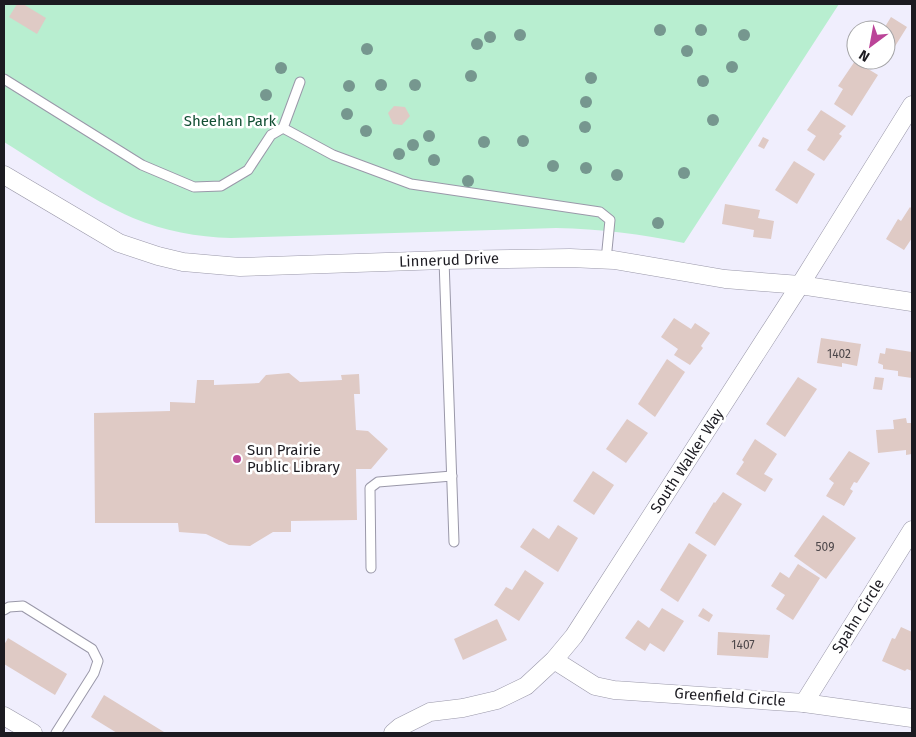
<svg xmlns="http://www.w3.org/2000/svg" width="916" height="737" font-family="'Fira Sans',sans-serif">
  <rect width="100%" height="100%" fill="#f0eefd"/>
  <!-- green -->
  <path fill="#b8eed0" d="M4,4H839L684,243C641,234 600,229 556,228L231,238C197,237 164,231 133,218C89,199 45,167 4,142Z"/>
  <!-- building -->
  <g fill="#dfcac5">
    <polygon points="17,4 23,4 46,18 37,34 9,17"/>
    <polygon points="891,17 907,27 884,64 878,60 886,60 886,30 883,30"/>
    <polygon points="855,61 878,75 852,116 834,104 843,89 838,86"/>
    <polygon points="394,106 405,107 410,116 402,125 393,124 388,113"/>
    <polygon points="821,110 846,126 839,134 842,136 824,161 807,150 816,136 807,130"/>
    <polygon points="763,137 769,140 764,149 758,146"/>
    <polygon points="794,161 815,174 797,204 775,190"/>
    <polygon points="725,204 760,210 758,218 774,221 771,239 753,237 754,230 722,224"/>
    <polygon points="910,207 912,209 912,238 904,250 886,239 898,219 901,221"/>
    <polygon points="674,318 691,329 695,323 710,333 701,346 703,348 690,365 674,355 678,349 661,337"/>
    <polygon points="821,338 861,344 857,366 842,363 842,367 817,363"/>
    <polygon points="886,348 912,352 912,378 898,376 898,371 883,369 883,365 878,363 880,353 885,354"/>
    <polygon points="667,359 685,372 655,417 638,404"/>
    <polygon points="289,373 300,382 342,380 341,375 359,374 360,394 354,394 356,430 368,431 388,449 371,469 356,469 357,520 291,521 291,532 273,532 250,546 229,545 206,534 179,532 178,523 95,523 94,413 170,411 170,402 195,403 197,380 214,380 214,385 259,383 266,375"/>
    <polygon points="798,377 817,389 785,437 766,424"/>
    <polygon points="875,377 884,378 882,390 873,389"/>
    <polygon points="906,418 907,423 912,423 912,454 906,455 906,450 878,453 876,430 894,429 893,420"/>
    <polygon points="627,419 648,433 626,463 606,449"/>
    <polygon points="755,439 777,454 764,474 773,479 765,492 736,474 744,462 742,460"/>
    <polygon points="849,451 870,463 857,483 854,482 850,489 853,491 844,506 826,496 834,483 829,479"/>
    <polygon points="593,471 614,485 594,515 573,501"/>
    <polygon points="723,492 742,504 715,546 695,533 714,502 715,503"/>
    <polygon points="823,515 856,538 826,579 794,556"/>
    <polygon points="558,525 578,538 558,572 520,547 533,528 549,539"/>
    <polygon points="689,543 707,555 678,602 660,590"/>
    <polygon points="798,564 820,578 793,620 776,609 785,595 771,586 780,572 789,578"/>
    <polygon points="525,570 544,583 519,621 494,605 506,587 512,590"/>
    <polygon points="662,608 684,621 664,652 650,643 645,651 625,638 638,620 649,628"/>
    <polygon points="703,608 713,615 709,622 698,616"/>
    <polygon points="497,619 507,640 463,660 454,639"/>
    <polygon points="901,627 912,632 912,671 907,669 905,671 882,661 892,638 895,639"/>
    <polygon points="718,632 770,635 768,658 717,655"/>
    <polygon points="8,638 67,674 55,695 4,664 4,645"/>
    <polygon points="104,695 164,732 163,733 117,733 91,717"/>
  </g>
  <g fill="none" stroke-linecap="round" stroke-linejoin="round">
    <!-- service casing -->
    <g stroke="#9a98a9" stroke-width="11">
      <g id="service">
        <polyline points="4,79 142,165 194,187 221,186 248,170 271,135 283,128 333,155 411,184 600,212 610,220 606,260"/>
        <polyline points="283,128 300,82"/>
        <polyline points="444,260 454,542"/>
        <polyline points="371,568 370,488 378,482 452,476"/>
        <polyline points="4,610 9,607 23,606 92,649 98,661 94,673 56,733"/>
      </g>
    </g>
    <!-- minor casing -->
    <g stroke="#9a98a9" stroke-width="19">
      <g id="minor">
        <polyline points="4,175 119,243 158,256 183,262 240,267 444,260 570,258 614,260 725,279 800,285 912,302"/>
        <polyline points="554,660 595,686 614,690 804,703 912,718"/>
        <polyline points="804,703 912,530"/>
        <polyline points="4,716 33,733"/>
        <polyline points="393,733 400,727 430,712 463,708 497,700 526,686 554,660 574,636 800,285 912,105"/>
      </g>
    </g>
    <!-- service -->
    <use href="#service" stroke="#fff" stroke-width="9"/>
    <!-- minor -->
    <use href="#minor" stroke="#fff" stroke-width="18"/>
  </g>
  <!-- trees -->
  <g fill="#76978f">
    <circle cx="660" cy="30" r="6"/>
    <circle cx="701" cy="30" r="6"/>
    <circle cx="520" cy="35" r="6"/>
    <circle cx="744" cy="35" r="6"/>
    <circle cx="490" cy="37" r="6"/>
    <circle cx="477" cy="44" r="6"/>
    <circle cx="367" cy="49" r="6"/>
    <circle cx="687" cy="51" r="6"/>
    <circle cx="732" cy="67" r="6"/>
    <circle cx="281" cy="68" r="6"/>
    <circle cx="471" cy="76" r="6"/>
    <circle cx="591" cy="78" r="6"/>
    <circle cx="703" cy="81" r="6"/>
    <circle cx="381" cy="85" r="6"/>
    <circle cx="415" cy="85" r="6"/>
    <circle cx="349" cy="86" r="6"/>
    <circle cx="266" cy="95" r="6"/>
    <circle cx="586" cy="102" r="6"/>
    <circle cx="347" cy="114" r="6"/>
    <circle cx="713" cy="120" r="6"/>
    <circle cx="585" cy="127" r="6"/>
    <circle cx="366" cy="131" r="6"/>
    <circle cx="429" cy="136" r="6"/>
    <circle cx="523" cy="141" r="6"/>
    <circle cx="484" cy="142" r="6"/>
    <circle cx="413" cy="145" r="6"/>
    <circle cx="399" cy="154" r="6"/>
    <circle cx="434" cy="160" r="6"/>
    <circle cx="553" cy="166" r="6"/>
    <circle cx="586" cy="168" r="6"/>
    <circle cx="684" cy="173" r="6"/>
    <circle cx="617" cy="175" r="6"/>
    <circle cx="468" cy="181" r="6"/>
    <circle cx="658" cy="223" r="6"/>
  </g>
  <!-- markers -->
  <circle fill="#bb4498" stroke="#fff" stroke-width="2" cx="237" cy="459" r="5"/>
  <g text-anchor="middle" dominant-baseline="central" stroke-width="5" stroke-linejoin="round" paint-order="stroke">
    <!-- number labels -->
    <g font-size="12" fill="#4d474a">
      <text x="839" y="354">1402</text>
      <text x="825" y="547">509</text>
      <text x="743" y="645">1407</text>
    </g>
    <!-- park labels -->
    <g font-size="15" fill="#135035" stroke="#fff">
      <text x="230" y="121">Sheehan Park</text>
    </g>
    <!-- street labels -->
    <g font-size="15" fill="#1c1b21" stroke="#fff">
      <text transform="translate(449 260) rotate(-2)">Linnerud Drive</text>
      <text transform="translate(687 461) rotate(-57)">South Walker Way</text>
      <text transform="translate(858 616) rotate(-58)">Spahn Circle</text>
      <text transform="translate(730 697) rotate(4)">Greenfield Circle</text>
    </g>
    <!-- poi labels -->
    <g font-size="15" fill="#1c1b21" stroke="#fff" text-anchor="start">
      <text x="247" y="450">Sun Prairie<tspan x="247" dy="17">Public Library</tspan></text>
    </g>
  </g>
  <!-- border -->
  <rect width="916" height="737" fill="none" stroke="#1c1b21" stroke-width="10"/>
  <!-- north arrow -->
  <g transform="translate(871 45) rotate(212)"><circle r="24" fill="#ffffff" stroke="#a4a4a6"/>
  <path d="M0-4L9 19L0 12L-9 19Z" fill="#bb4498"/>
  <text y="-8" font-size="14" font-weight="bold" text-anchor="middle" fill="#1c1b21">N</text>
  </g>
</svg>
